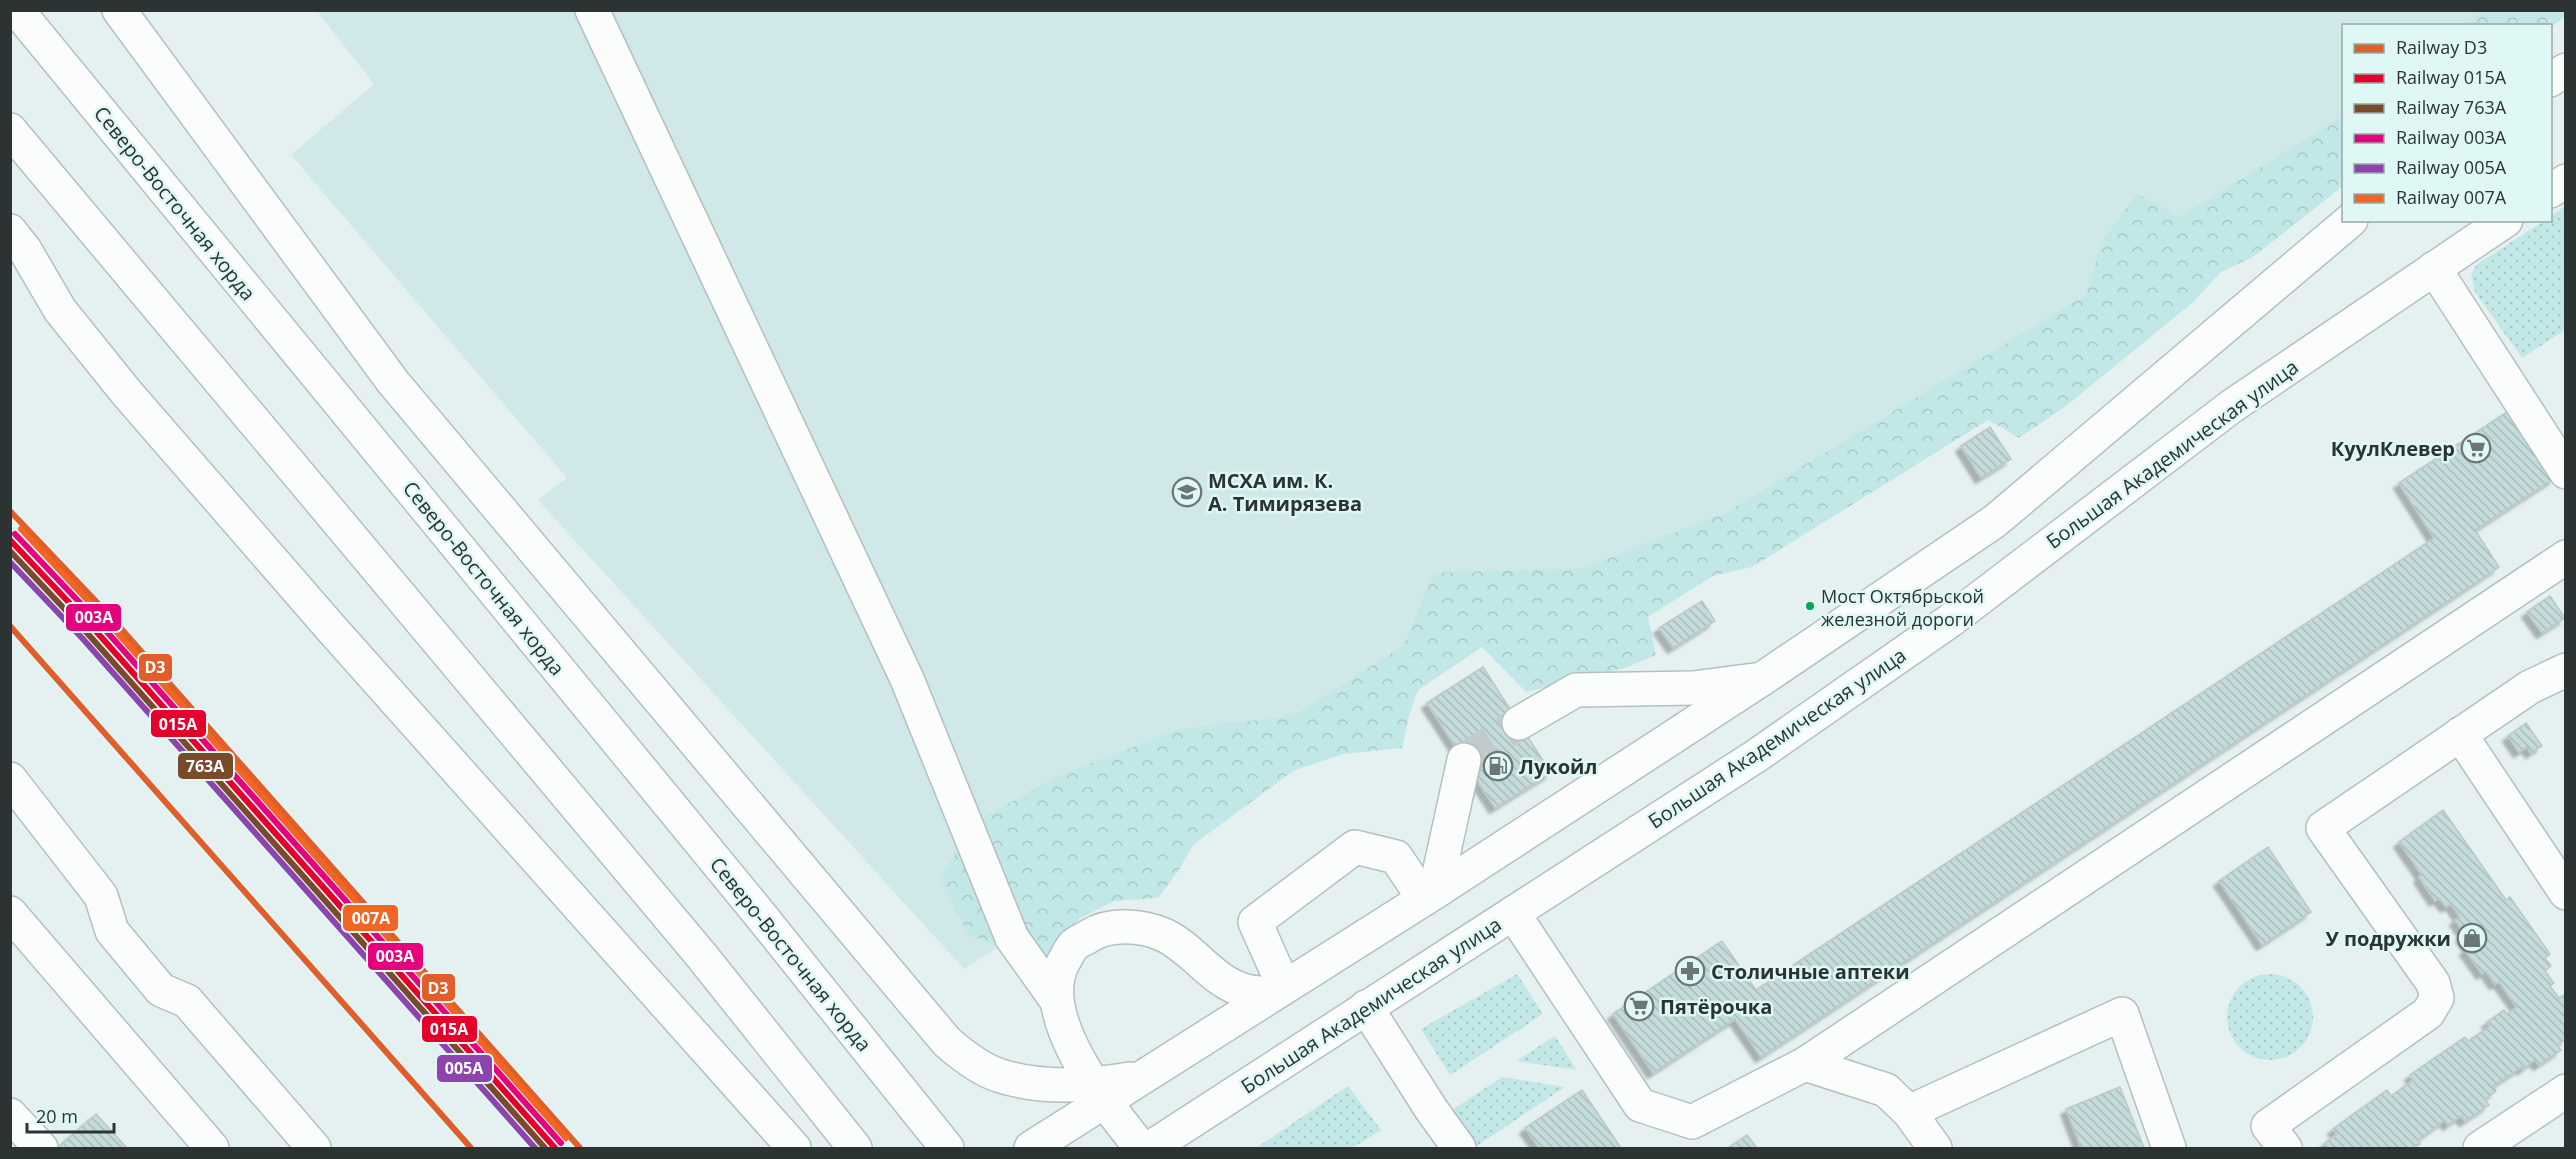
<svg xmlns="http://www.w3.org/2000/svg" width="2576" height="1159" font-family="'Open Sans',sans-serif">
  <defs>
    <pattern id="green-dots" width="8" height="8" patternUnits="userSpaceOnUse" patternTransform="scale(1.5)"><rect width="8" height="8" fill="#c1e8e6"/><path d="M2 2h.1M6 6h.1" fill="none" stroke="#a6c8c6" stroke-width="1.8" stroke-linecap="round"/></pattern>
    <pattern id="forest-crowns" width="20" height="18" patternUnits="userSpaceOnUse" patternTransform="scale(1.5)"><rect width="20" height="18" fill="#c1e8e6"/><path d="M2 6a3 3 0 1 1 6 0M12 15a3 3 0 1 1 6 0" fill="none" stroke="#a6c8c6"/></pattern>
    <pattern id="building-back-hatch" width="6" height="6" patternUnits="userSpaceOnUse" patternTransform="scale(1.5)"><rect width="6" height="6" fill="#c3dbda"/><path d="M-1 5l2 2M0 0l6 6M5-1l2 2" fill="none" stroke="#a8bdbc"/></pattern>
    <filter id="shadow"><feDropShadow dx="-5.5" dy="5.5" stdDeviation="1.5" flood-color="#0004"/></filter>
  </defs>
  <rect width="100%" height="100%" fill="#e5f1f1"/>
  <!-- built -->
  <polygon fill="#d0e8e7" points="317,11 2540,11 2518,25 2344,26 2343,143 1836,484 1496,621 1270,772 964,969 538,500 567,478 291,155 374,84"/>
  <!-- green -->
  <g fill="url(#green-dots)">
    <polygon points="2565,206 2565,330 2522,358 2475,292 2471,275 2476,265 2544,221 2550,220 2551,216"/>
    <polygon points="1517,974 1543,1014 1450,1075 1421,1029"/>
    <circle cx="2270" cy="1017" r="43"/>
    <polygon points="1555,1036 1577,1070 1516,1061"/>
    <polygon points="1502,1077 1565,1087 1474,1148 1449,1112"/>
    <polygon points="1348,1086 1381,1130 1352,1148 1256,1148"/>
  </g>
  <!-- forest -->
  <g fill="url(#forest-crowns)">
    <polygon points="2485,10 2565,11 2565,17 2551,27 2466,25"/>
    <polygon points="2343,116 2343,186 2253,257 2221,272 2191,304 2066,406 2019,438 1988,420 1752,567 1713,576 1648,617 1656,655 1624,668 1526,692 1482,647 1418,690 1409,716 1402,748 1343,754 1293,771 1193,845 1179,870 1158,898 1114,901 1079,919 1037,965 968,934 940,878 976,821 1063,774 1180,729 1294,716 1404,645 1434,573 1583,568 1725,513 2086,295 2102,241 2137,194 2180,217"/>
  </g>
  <!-- building -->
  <g fill="url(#building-back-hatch)" stroke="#bdc7c7" stroke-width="1.5" filter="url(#shadow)">
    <polygon points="2510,410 2555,478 2475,530 2499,567 1761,1057 1735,1019 1653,1073 1613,1014 1722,941 1756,990 2434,538 2399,483"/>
    <polygon points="1990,427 2011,459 1981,478 1961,446"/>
    <polygon points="2550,596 2565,618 2542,633 2527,612"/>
    <polygon points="1702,601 1715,621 1673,648 1659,628"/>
    <polygon points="1483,667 1551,773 1495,808 1427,703"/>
    <polygon points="2526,723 2542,746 2531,753 2527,747 2519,752 2508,736"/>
    <polygon points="2443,810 2506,900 2510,897 2550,954 2545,958 2551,966 2545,971 2554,983 2550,986 2559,998 2566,994 2566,1039 2557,1045 2561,1050 2539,1065 2535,1060 2523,1069 2522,1067 2493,1086 2496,1091 2485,1099 2489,1105 2465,1121 2461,1116 2448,1125 2445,1120 2418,1140 2420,1144 2413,1148 2328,1148 2325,1143 2337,1134 2333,1129 2387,1090 2391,1096 2413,1080 2410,1075 2465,1037 2468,1041 2490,1026 2487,1022 2504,1010 2507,1014 2517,1007 2499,982 2495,984 2486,971 2482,974 2465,950 2469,948 2461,936 2465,934 2455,920 2460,917 2451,904 2446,907 2439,898 2435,901 2419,877 2422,875 2399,842"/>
    <polygon points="2268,847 2311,912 2262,945 2219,881"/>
    <polygon points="2120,1087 2144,1148 2081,1148 2066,1109"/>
    <polygon points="1582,1090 1621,1148 1539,1148 1525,1128"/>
    <polygon points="96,1114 127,1148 57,1148"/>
    <polygon points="1747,1135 1757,1148 1728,1148"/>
  </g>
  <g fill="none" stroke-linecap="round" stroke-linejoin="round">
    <!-- minor-tunnel -->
    <polyline stroke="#c0cbcb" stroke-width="33" stroke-dasharray="33 16" stroke-linecap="butt" points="1464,760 1519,723"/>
    <!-- minor casing -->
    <g stroke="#b5bfbf" stroke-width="36">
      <g id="minor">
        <polyline points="592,10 907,679 1012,938 1057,1001"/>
        <polyline points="2434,268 2566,472"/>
        <polyline points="1519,723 1576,690 1693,688 1762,679"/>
        <polyline points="2460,734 2566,893"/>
        <polyline points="10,779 101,896 112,931 161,990 187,1001 314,1148"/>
        <polyline points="1435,892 1464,760"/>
        <polyline points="10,913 212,1148"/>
        <polyline points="1513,913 1640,1105 1692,1122 1805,1064 1886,1090 1909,1112 1935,1148"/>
        <polyline points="1284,987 1255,922 1355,847 1396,857 1424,899"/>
        <polyline points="1366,1007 1431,1109 1459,1148"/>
        <polyline points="1805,1064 2566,557"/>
        <polyline points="1909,1112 2122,1014 2169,1148"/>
        <polyline points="10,1115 41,1148"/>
        <path d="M1141,1148C1108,1107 1033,1015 1064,961C1067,956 1070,949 1074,945C1078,941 1085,939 1089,936C1110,923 1142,925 1164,935C1194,949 1213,983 1246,991C1254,993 1264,993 1273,994"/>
        <polyline points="2285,1148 2268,1126 2428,1013 2437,998 2433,983 2323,828 2530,687 2566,670"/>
        <polyline points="2480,1148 2566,1091"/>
      </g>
    </g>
    <!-- major casing -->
    <g stroke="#b5bfbf" stroke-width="36">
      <g id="major">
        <polyline points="17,10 757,911 947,1148"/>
        <path d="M119,10L393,382L947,1042C963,1056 981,1070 1001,1076C1042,1089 1089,1086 1130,1079"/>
        <polyline points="2550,80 2566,70"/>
        <polyline points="10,130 701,955 855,1148"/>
        <polyline points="2550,191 2566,181"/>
        <polyline points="10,231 25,250 60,310 126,392 330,627 794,1148"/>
        <polyline points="1031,1148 1435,892 1762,679 1995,521 2351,220"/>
        <polyline points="1150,1148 1756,756 1951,620 2232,406 2506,220"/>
      </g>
    </g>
    <!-- minor -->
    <use href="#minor" stroke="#fbfdfd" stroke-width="33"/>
    <!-- major -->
    <use href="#major" stroke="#fbfdfd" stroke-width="33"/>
    <!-- rail-1 casing -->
    <g stroke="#dff7f5" stroke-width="10">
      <g id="rail-1">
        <polyline points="10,511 109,615 580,1148"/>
        <polyline points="10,626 471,1148"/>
      </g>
    </g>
    <!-- rail-2 casing -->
    <g stroke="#dff7f5" stroke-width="10">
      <polyline id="rail-2" points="10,540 94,629 555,1148"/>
    </g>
    <!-- rail-3 casing -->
    <g stroke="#dff7f5" stroke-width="10">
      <polyline id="rail-3" points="10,551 88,634 545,1148"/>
    </g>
    <!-- rail-4 casing -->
    <g stroke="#dff7f5" stroke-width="10">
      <polyline id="rail-4" points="15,534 100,624 561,1143"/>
    </g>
    <!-- rail-5 casing -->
    <g stroke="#dff7f5" stroke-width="10">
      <polyline id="rail-5" points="10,562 83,639 535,1148"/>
    </g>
    <!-- rail-6 casing -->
    <g stroke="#dff7f5" stroke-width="10">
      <polyline id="rail-6" points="21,529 105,619 566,1138"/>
    </g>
    <!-- rail-1 -->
    <use href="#rail-1" stroke="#e15d29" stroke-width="6"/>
    <!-- rail-2 -->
    <use href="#rail-2" stroke="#e4002b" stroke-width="6"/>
    <!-- rail-3 -->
    <use href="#rail-3" stroke="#7a4b2a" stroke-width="6"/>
    <!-- rail-4 -->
    <use href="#rail-4" stroke="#e5007d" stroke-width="6"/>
    <!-- rail-5 -->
    <use href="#rail-5" stroke="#8e44ad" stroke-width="6"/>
    <!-- rail-6 -->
    <use href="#rail-6" stroke="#f26522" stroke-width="6"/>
  </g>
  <!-- icons -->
  <defs>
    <g id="supermarket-ring" transform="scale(1.5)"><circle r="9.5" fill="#dff7f5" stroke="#6c7676" stroke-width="1.5"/><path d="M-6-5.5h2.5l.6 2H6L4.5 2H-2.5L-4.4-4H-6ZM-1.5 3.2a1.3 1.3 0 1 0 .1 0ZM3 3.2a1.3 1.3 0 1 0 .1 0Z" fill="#6c7676"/></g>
    <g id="university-ring" transform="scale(1.5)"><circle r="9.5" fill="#dff7f5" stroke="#6c7676" stroke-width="1.5"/><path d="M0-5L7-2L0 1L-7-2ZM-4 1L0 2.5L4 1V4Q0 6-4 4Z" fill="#6c7676"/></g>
    <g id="fuel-ring" transform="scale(1.5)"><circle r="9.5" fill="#dff7f5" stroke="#6c7676" stroke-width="1.5"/><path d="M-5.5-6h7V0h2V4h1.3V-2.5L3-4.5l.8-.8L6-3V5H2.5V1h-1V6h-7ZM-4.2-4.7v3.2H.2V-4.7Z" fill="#6c7676"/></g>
    <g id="shop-ring" transform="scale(1.5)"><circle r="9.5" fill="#dff7f5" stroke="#6c7676" stroke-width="1.5"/><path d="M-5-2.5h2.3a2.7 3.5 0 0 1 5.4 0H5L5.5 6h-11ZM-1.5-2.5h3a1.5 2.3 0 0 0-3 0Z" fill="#6c7676"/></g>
    <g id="pharmacy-ring" transform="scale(1.5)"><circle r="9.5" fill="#dff7f5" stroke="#6c7676" stroke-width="1.5"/><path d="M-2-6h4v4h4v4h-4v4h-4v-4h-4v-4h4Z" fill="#6c7676"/></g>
  </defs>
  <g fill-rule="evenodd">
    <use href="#supermarket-ring" x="2476" y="448"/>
    <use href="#university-ring" x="1187" y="492"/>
    <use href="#fuel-ring" x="1498" y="766"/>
    <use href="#shop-ring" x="2472" y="938"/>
    <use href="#pharmacy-ring" x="1690" y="971"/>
    <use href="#supermarket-ring" x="1639" y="1006"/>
  </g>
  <!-- markers -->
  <circle fill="#00a651" stroke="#dff7f5" stroke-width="2" cx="1810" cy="606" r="5"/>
  <g text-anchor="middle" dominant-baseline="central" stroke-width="5" stroke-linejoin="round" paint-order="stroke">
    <!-- bus labels -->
    <g font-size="18" fill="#2b3433" stroke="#dff7f5" text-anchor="start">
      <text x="1821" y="596">Мост Октябрьской<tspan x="1821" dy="23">железной дороги</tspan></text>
    </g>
    <!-- street labels -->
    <g font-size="20" fill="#2b3433" stroke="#dff7f5">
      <text transform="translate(175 203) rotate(51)">Северо-Восточная хорда</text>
      <text transform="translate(2172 454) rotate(-36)">Большая Академическая улица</text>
      <text transform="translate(484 578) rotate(51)">Северо-Восточная хорда</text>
      <text transform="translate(1777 738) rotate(-34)">Большая Академическая улица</text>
      <text transform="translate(791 954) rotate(51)">Северо-Восточная хорда</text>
      <text transform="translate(1371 1005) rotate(-33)">Большая Академическая улица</text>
    </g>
    <!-- poi labels -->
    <g font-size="20" font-weight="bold" fill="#2b3433" stroke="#dff7f5" text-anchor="start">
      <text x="2455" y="448" text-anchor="end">КуулКлевер</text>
      <text x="1208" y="480">МСХА им. К.<tspan x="1208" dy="23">А. Тимирязева</tspan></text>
      <text x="1519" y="766">Лукойл</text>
      <text x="2451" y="938" text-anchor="end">У подружки</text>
      <text x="1711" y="971">Столичные аптеки</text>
      <text x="1660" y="1006">Пятёрочка</text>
    </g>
  </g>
  <g stroke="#dff7f5" stroke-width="2">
    <rect x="65" y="603" width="57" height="29" rx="6" fill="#e5007d"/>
    <rect x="138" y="653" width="35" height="29" rx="6" fill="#e15d29"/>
    <rect x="150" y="709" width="57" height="29" rx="6" fill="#e4002b"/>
    <rect x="177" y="752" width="57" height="28" rx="6" fill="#7a4b2a"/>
    <rect x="342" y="904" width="57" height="28" rx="6" fill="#f26522"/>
    <rect x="367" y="942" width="57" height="29" rx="6" fill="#e5007d"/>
    <rect x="421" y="973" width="35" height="29" rx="6" fill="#e15d29"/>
    <rect x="421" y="1015" width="57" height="28" rx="6" fill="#e4002b"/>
    <rect x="436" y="1054" width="57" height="29" rx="6" fill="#8e44ad"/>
  </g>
  <g font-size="16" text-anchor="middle" font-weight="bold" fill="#fff">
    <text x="94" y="623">003А</text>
    <text x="155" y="673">D3</text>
    <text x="178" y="730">015А</text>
    <text x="205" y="772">763А</text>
    <text x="371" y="924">007А</text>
    <text x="395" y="962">003А</text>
    <text x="438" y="994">D3</text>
    <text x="449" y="1035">015А</text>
    <text x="464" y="1074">005А</text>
  </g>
  <!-- border -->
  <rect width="2576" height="1159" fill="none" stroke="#2b3433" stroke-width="24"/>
  <!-- legend -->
  <rect x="2342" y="24" width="210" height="198" fill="#dff7f5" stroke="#97a9a7" stroke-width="1.5"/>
  <rect x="2354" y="44" width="30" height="9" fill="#e15d29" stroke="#97a9a7" stroke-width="1.5"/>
  <text x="2396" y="54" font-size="18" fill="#2b3433">Railway D3</text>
  <rect x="2354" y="74" width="30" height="9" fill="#e4002b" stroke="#97a9a7" stroke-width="1.5"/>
  <text x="2396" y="84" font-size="18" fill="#2b3433">Railway 015А</text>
  <rect x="2354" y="104" width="30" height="9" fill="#7a4b2a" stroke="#97a9a7" stroke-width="1.5"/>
  <text x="2396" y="114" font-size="18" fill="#2b3433">Railway 763А</text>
  <rect x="2354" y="134" width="30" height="9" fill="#e5007d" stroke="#97a9a7" stroke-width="1.5"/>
  <text x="2396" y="144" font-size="18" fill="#2b3433">Railway 003А</text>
  <rect x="2354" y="164" width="30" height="9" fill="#8e44ad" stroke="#97a9a7" stroke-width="1.5"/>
  <text x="2396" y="174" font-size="18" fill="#2b3433">Railway 005А</text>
  <rect x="2354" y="194" width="30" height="9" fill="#f26522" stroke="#97a9a7" stroke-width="1.5"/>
  <text x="2396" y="204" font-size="18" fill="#2b3433">Railway 007А</text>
  <!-- scale -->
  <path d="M27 1123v9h87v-9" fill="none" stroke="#2b3433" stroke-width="3"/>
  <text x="36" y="1123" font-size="18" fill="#2b3433" stroke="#dff7f5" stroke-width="4.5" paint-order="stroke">20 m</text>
</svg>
